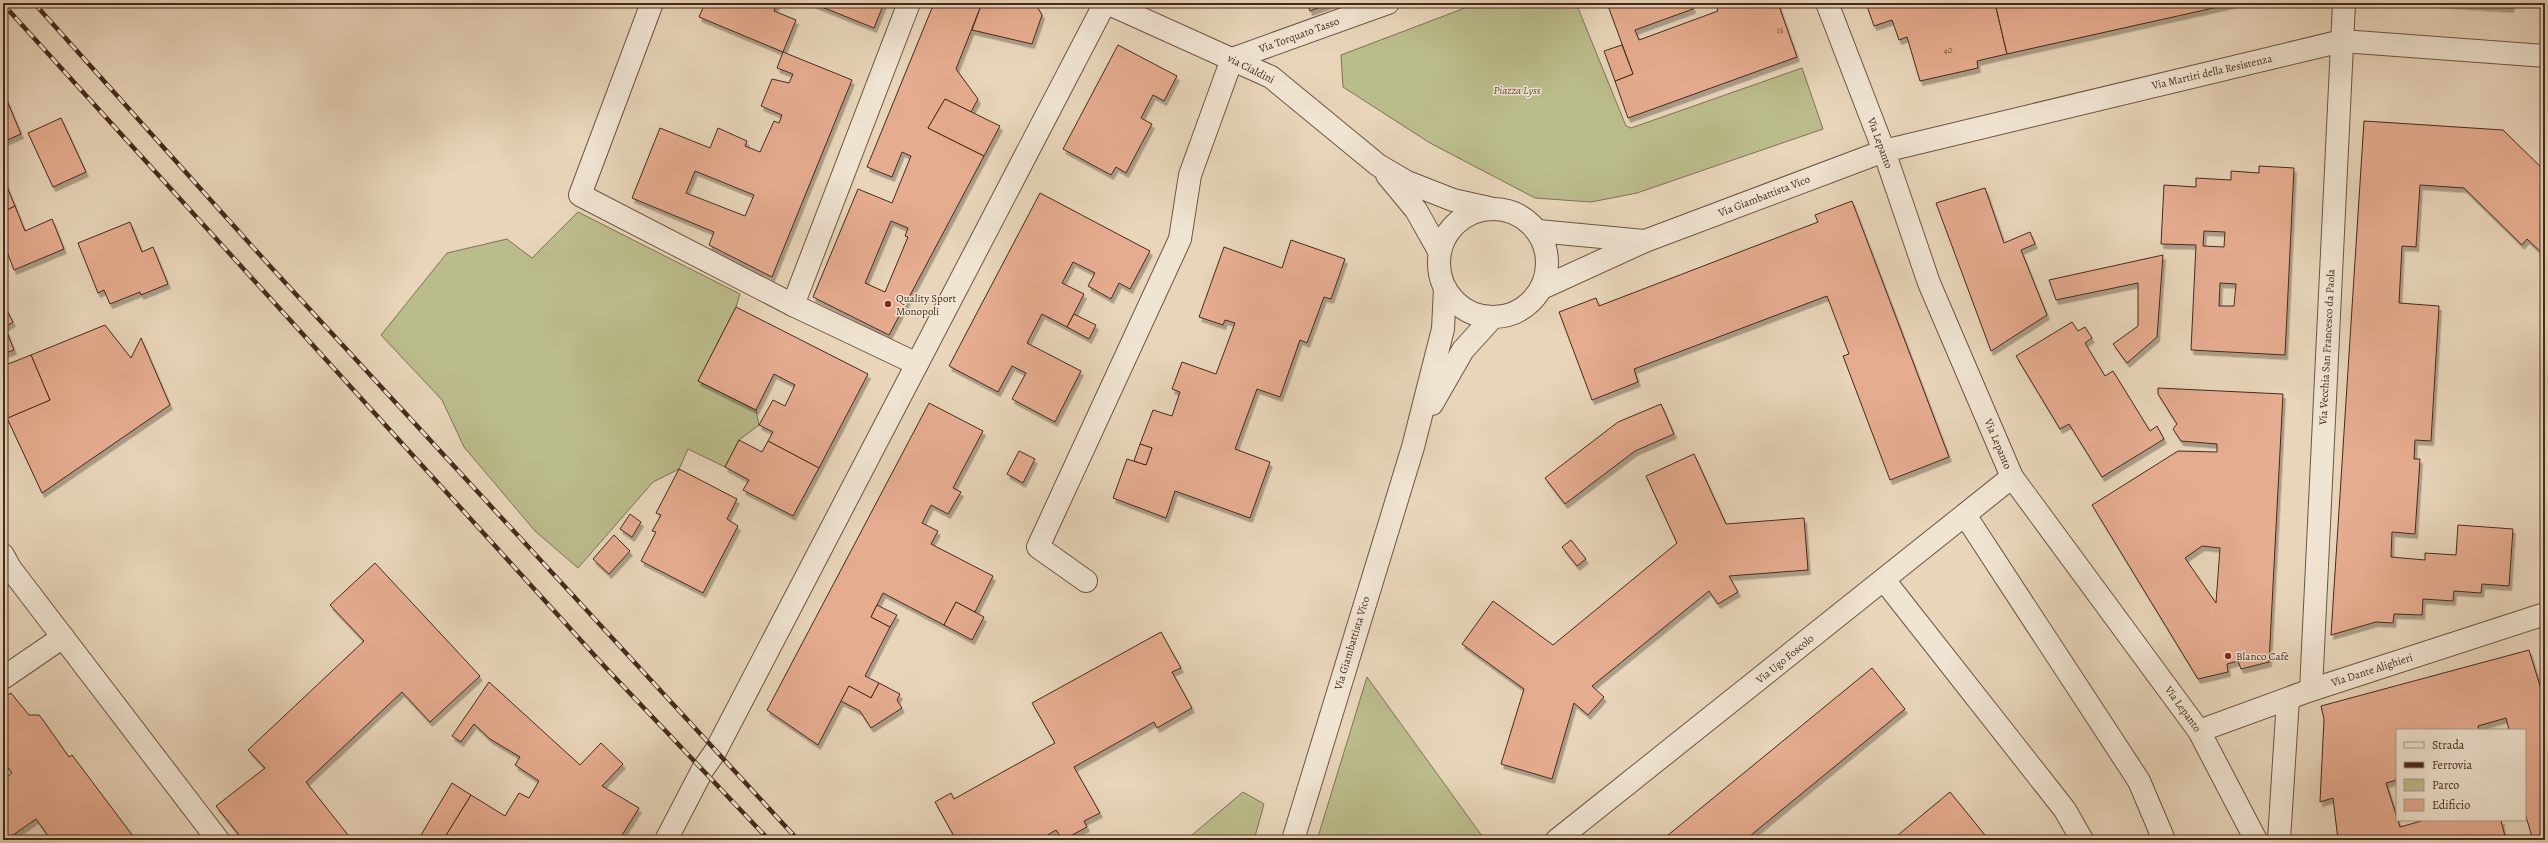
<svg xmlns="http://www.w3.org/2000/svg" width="2548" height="843" font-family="Alegreya,serif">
  <defs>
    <filter id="shadow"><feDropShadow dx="2.5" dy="4.5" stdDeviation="0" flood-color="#0004"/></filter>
  </defs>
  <rect width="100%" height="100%" fill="#e8d5ba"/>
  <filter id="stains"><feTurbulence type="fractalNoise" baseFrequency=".005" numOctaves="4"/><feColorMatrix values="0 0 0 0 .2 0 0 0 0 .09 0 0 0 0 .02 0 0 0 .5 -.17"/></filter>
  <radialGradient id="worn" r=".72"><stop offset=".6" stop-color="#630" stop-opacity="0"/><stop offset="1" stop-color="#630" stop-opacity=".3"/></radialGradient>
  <!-- green -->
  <g fill="#bbbc8c" stroke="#807254">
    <polygon points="1478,3 1576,3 1626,126 1631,128 1802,68 1823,129 1637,193 1591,202 1535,198 1430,143 1343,87 1341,55"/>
    <polygon points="578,212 740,294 736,307 698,381 756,410 759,425 739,440 725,467 688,449 679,469 653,482 578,568 535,531 464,447 442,400 381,335 447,253 507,239 532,258"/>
    <polygon points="1367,677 1485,840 1317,840"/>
    <polygon points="1243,792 1264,804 1254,840 1186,840"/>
  </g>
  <!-- building -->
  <g fill="#e6ac90" stroke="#46291b" fill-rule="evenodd" filter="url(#shadow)">
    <polygon points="705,3 777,3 774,11 796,20 783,52 699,17"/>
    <polygon points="812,3 884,3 874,28"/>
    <path d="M934,3H982L956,69L978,99L971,112L945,99L928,128L984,156L889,335L813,297L858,189L892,203L911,156L902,152L892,177L867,167ZM891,221L908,228L905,236L908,237L885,292L865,283Z"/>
    <polygon points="982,3 1035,3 1042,15 1032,44 972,30"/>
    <polygon points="1307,3 1332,3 1310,11"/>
    <polygon points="1607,3 1691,3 1693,9 1635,30 1639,40 1718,11 1715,3 1778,3 1797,57 1628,118 1615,81 1633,74"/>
    <polygon points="1866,3 1995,3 2007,54 1977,61 1978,68 1920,81 1907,37 1899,40 1892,20 1874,26"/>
    <polygon points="1995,3 2236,3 2007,54"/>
    <polygon points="2436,3 2512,3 2511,8"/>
    <polygon points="1118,45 1177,76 1164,101 1153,95 1141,118 1152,124 1126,173 1116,167 1111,175 1063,149"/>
    <polygon points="1622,45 1633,74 1615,81 1604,51"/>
    <path d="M783,52L852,80L772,277L709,245L714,232L632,198L660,128L710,148L718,128L747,141L745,146L760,152L774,121L779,123L782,115L761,106L772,79L789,83L793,74L777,68ZM695,171L754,195L745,216L686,193Z"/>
    <polygon points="3,91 21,134 3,142"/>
    <polygon points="945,99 1000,126 984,156 928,128"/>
    <polygon points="61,118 86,172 53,187 28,133"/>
    <polygon points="2364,121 2503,130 2545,171 2545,256 2527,239 2522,245 2464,188 2420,185 2416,247 2402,246 2399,303 2439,306 2431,441 2415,440 2414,459 2420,459 2415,534 2392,532 2391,557 2425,560 2425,553 2456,555 2458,525 2513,529 2509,586 2482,584 2481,593 2454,591 2453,601 2423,599 2422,615 2394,614 2393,623 2376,622 2331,635"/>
    <path d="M2259,166L2294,168L2285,355L2191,350L2196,245L2161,244L2164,185L2196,187V178L2231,180V171L2259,173ZM2204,231L2225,232L2224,247L2203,246ZM2220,283L2236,284L2234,306H2219Z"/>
    <polygon points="3,177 15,206 3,212"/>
    <polygon points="1985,188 2004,243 2030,232 2035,244 2021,250 2047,315 1991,351 1936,203"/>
    <polygon points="1040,193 1150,251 1130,289 1119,283 1111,299 1088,286 1095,273 1073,262 1062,283 1084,294 1067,327 1042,314 1027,343 1081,371 1055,422 1012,399 1026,373 1012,366 998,392 949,366"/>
    <polygon points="1852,201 1949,457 1890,480 1843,356 1849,354 1827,296 1634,369 1638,382 1592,400 1559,312 1596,298 1599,306 1818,222 1815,215"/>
    <polygon points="15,206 25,231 52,219 64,249 14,270 6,249 3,250 3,212"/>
    <polygon points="130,222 142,252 153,247 168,284 141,295 140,292 110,304 104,290 98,293 78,243"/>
    <polygon points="1291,240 1345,259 1331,299 1324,297 1307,343 1300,340 1280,397 1257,389 1235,449 1270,462 1250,518 1175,491 1166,518 1113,498 1127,459 1146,465 1152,448 1140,444 1153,410 1172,416 1180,392 1172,389 1182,362 1216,374 1235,323 1225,320 1223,325 1199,317 1224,247 1282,268"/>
    <polygon points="2163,255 2157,337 2127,363 2113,344 2138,326 2138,283 2056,300 2049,280"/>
    <polygon points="3,303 13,322 5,327 14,350 3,354"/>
    <polygon points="736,307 868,374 819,468 768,441 773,432 759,425 773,400 785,406 795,385 774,374 756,410 698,381"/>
    <polygon points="1074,314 1096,325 1089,339 1067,327"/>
    <polygon points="2072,322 2078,331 2085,327 2092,338 2085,343 2105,376 2113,371 2150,431 2157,426 2164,439 2102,477 2069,424 2060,429 2016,356"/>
    <polygon points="105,325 131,358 141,338 170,405 42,493 7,418 50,400 31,355"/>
    <polygon points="31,355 50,400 3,420 3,366"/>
    <path d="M2158,388L2283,394L2269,662L2241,669L2238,661L2227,664L2228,672L2198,679L2092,505L2178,451L2217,452V444L2181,441L2173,429L2177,424L2158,394ZM2202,546L2220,548L2216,603L2185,558Z"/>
    <polygon points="929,403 983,431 953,488 961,492 948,514 931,505 922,523 938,531 931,544 993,576 975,612 956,602 944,625 883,593 871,617 890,627 865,676 879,683 871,698 849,686 818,745 767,710"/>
    <polygon points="1661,404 1674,434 1635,451 1565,504 1545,478 1618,422"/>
    <polygon points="739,440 762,452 768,441 819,468 793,516 743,490 749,480 725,467"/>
    <polygon points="1140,444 1152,448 1146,465 1134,461"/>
    <polygon points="1019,451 1035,459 1023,483 1007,474"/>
    <polygon points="1694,454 1726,524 1804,518 1808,570 1729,576 1738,592 1718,604 1709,591 1592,686 1604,697 1588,715 1574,703 1552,779 1501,764 1524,689 1462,644 1493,601 1553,645 1677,543 1646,476"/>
    <polygon points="679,469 737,499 727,519 738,526 703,593 641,561 656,532 652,531 661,515 656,513"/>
    <polygon points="630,514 641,522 632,537 620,529"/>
    <polygon points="614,535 630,551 609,574 593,559"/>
    <polygon points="1571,540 1586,559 1577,566 1562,547"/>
    <polygon points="375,563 480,676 430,722 402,692 306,782 352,840 243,840 216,806 265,768 248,750 364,641 330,605"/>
    <polygon points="956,602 984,617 972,640 944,625"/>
    <polygon points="877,605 897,615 890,627 871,617"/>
    <polygon points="1161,632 1181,668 1172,672 1192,708 1157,728 1154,722 1074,767 1100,813 1084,821 1087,827 1063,840 1056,830 1039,840 956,840 935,802 951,793 954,799 1055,743 1032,703"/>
    <polygon points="2529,650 2545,702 2545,840 2521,840 2532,837 2525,813 2525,730 2509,730 2506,718 2478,726 2479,730 2397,730 2397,780 2386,783 2400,827 2425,820 2503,820 2501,821 2506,840 2451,840 2450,836 2437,840 2338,840 2333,798 2320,802 2324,719 2321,706"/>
    <polygon points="1872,668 1905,709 1745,840 1662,840"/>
    <polygon points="489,682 580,765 601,743 623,764 602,786 639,808 619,840 443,840 471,795 505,816 519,793 529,798 539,781 515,765 520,757 490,739 474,724 461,742 452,736"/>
    <polygon points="879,683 900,694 897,700 902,708 871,728 860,711 841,701 849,686 871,698"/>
    <polygon points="11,693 29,715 39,715 43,720 69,757 72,755 136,840 51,840 36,819 6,840 3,835 3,806 6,804 3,800 3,780 12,773 3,761 3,698"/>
    <polygon points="452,783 471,795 443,840 428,840 421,835"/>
    <polygon points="1950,792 1989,840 1892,840"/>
  </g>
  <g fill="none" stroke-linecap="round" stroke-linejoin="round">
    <!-- minor casing -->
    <g stroke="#6e5443" stroke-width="24">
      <g id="minor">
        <polyline points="652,3 580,195 793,305 917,364"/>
        <polyline points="1107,3 1271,77 1378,165 1407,182 1453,200 1489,208"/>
        <polyline points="1827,3 1884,151 1929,283 2012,477 2199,731 2256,840"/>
        <polyline points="1387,175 1416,210 1439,251"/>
        <circle cx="1493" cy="263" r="54"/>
        <polyline points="1538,231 1644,241"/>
        <polyline points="1542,288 1645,241 1884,151 2342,41 2545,56"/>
        <polyline points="793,305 909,3"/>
        <polyline points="1432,404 1463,350 1493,317"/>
        <polyline points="1965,515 2139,781 2164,840"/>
        <polyline points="3,555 10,568 218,840"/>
        <polyline points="1884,580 2065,810 2082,840"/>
        <polyline points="1086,581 1038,547 1180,239 1190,175 1232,59 1388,3"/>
        <polyline points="3,678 63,637"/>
        <polyline points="2311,690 2344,3"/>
        <polyline points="2199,731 2311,690 2545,614"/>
        <polyline points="666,840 703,769 715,752 1105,3"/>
        <polyline points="1293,840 1413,447 1443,329 1445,288"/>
        <polyline points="1557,840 2012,477"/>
        <polyline points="2279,840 2288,699"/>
      </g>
    </g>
    <!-- minor -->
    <use href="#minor" stroke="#f0e4d2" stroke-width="22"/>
    <!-- rail casing -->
    <g stroke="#46291b" stroke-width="4.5">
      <g id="rail">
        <polyline points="34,3 269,265 798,840"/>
        <polyline points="3,4 606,668 769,840"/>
      </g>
    </g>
    <!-- rail -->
    <use href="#rail" stroke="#f0e4d2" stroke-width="3" stroke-dasharray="9" stroke-linecap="butt"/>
  </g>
  <!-- markers -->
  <g fill="#8f2418" stroke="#f0e4d2" stroke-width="1.5">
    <circle cx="888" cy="304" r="4"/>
    <circle cx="2228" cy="656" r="4"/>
  </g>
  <g text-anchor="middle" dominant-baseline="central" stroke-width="3" stroke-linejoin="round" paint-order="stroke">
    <!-- number labels -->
    <g font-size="9" fill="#6e4a38">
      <text x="1780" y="30">15</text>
      <text x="1948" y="50">40</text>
    </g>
    <!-- street labels -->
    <g font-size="11" fill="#46291b" stroke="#f0e4d2">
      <text transform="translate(1299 35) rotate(-20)">Via Torquato Tasso</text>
      <text transform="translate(1251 69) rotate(27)">via Cialdini</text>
      <text transform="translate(2212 72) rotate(-13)">Via Martiri della Resistenza</text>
      <text transform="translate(1880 143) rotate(70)">Via Lepanto</text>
      <text transform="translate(1764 196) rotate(-21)">Via Giambattista Vico</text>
      <text transform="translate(2327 347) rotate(-87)">Via Vecchia San Francesco da Paola</text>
      <text transform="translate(1998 444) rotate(67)">Via Lepanto</text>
      <text transform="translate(1352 643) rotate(-73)">Via Giambattista Vico</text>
      <text transform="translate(1785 659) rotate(-39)">Via Ugo Foscolo</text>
      <text transform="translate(2372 670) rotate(-18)">Via Dante Alighieri</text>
      <text transform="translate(2183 709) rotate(54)">Via Lepanto</text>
    </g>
    <!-- park labels -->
    <g font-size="11" font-style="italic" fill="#5d4632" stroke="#f0e4d2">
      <text x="1517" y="90">Piazza Lyss</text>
    </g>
    <!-- poi labels -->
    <g font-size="11" fill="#46291b" stroke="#f0e4d2" text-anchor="start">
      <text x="896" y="298">Quality Sport<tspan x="896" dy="13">Monopoli</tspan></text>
      <text x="2236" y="656">Blanco Cafè</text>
    </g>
  </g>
  <!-- margin -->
  <rect width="2548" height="843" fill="none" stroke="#e8d5ba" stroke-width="16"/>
  <rect x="4" y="4" width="2540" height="835" fill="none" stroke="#46291b" stroke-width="2"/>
  <rect x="8" y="8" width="2532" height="827" fill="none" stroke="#46291b"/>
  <!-- legend -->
  <rect x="2396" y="729" width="130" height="92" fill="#f0e4d2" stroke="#ac9989"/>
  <rect x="2404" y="742" width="20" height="6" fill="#f0e4d2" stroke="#ac9989"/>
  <text x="2432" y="749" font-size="12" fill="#46291b">Strada</text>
  <rect x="2404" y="762" width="20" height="6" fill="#46291b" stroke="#ac9989"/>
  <text x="2432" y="769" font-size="12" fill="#46291b">Ferrovia</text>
  <rect x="2404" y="779" width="20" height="12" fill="#bbbc8c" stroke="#ac9989"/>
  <text x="2432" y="789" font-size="12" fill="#46291b">Parco</text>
  <rect x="2404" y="799" width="20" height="12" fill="#e6ac90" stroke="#ac9989"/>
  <text x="2432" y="809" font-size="12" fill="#46291b">Edificio</text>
  <rect width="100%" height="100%" filter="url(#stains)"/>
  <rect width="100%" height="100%" fill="url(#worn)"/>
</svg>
